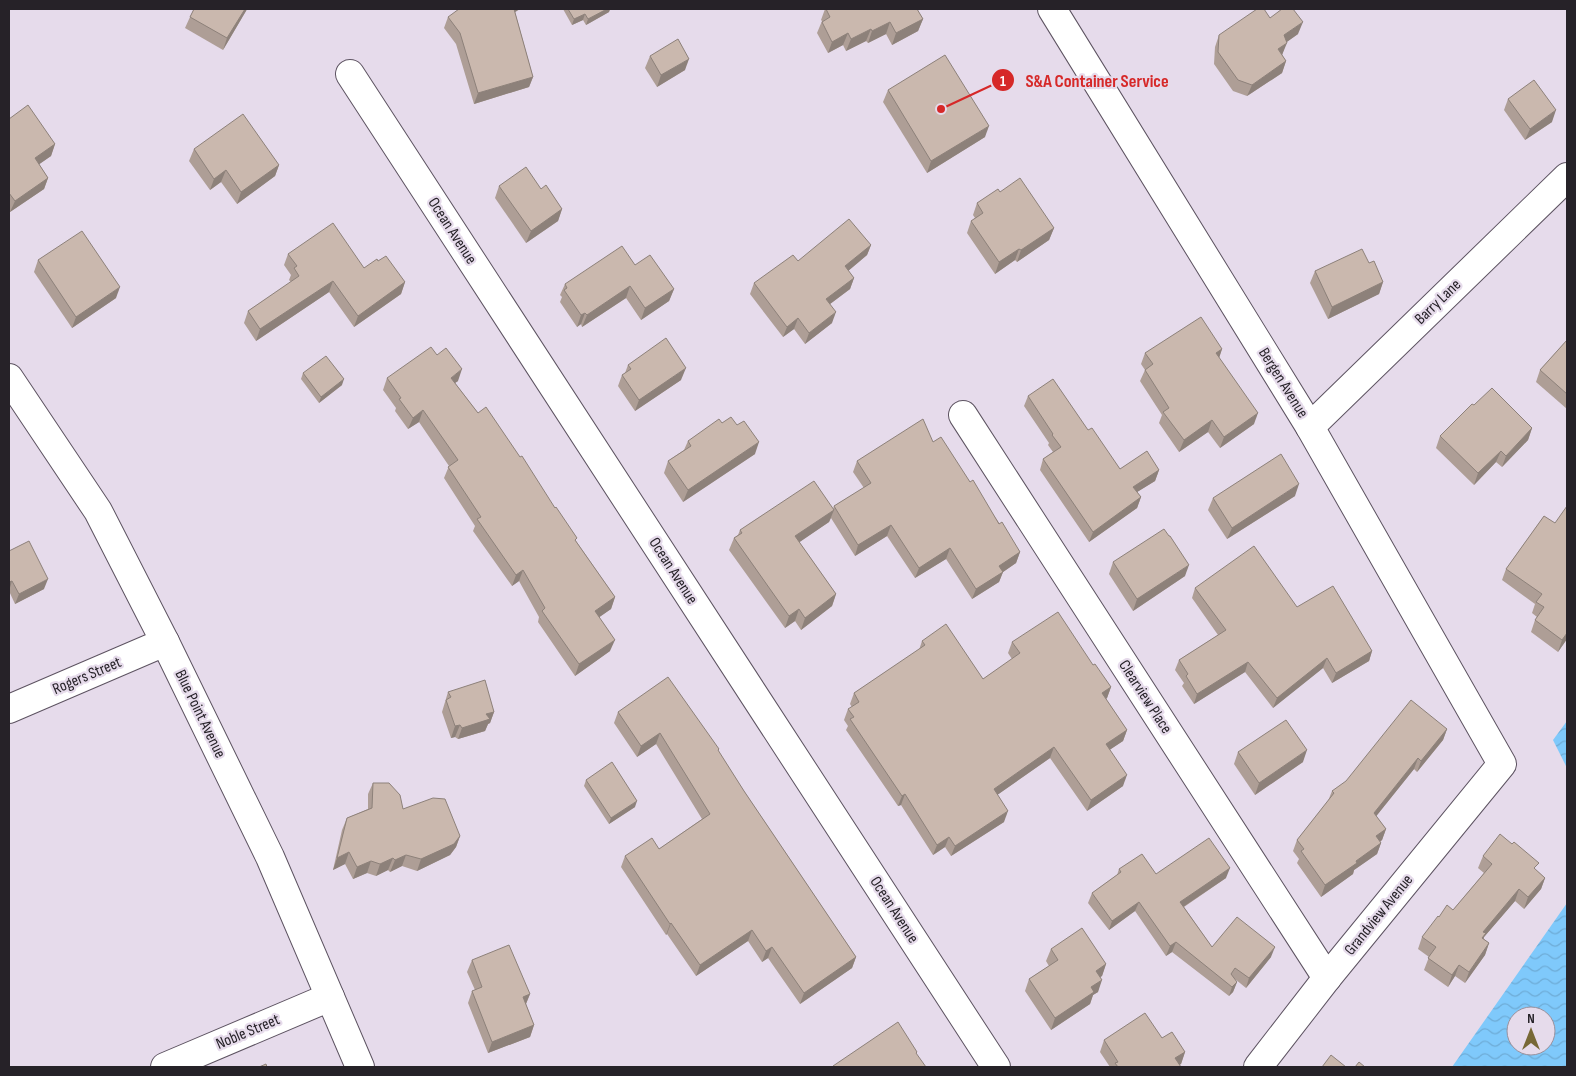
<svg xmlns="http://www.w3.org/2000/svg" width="1576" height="1076" font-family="'Sofia Sans Condensed',sans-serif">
  <defs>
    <pattern id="water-waves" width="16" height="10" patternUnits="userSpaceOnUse" patternTransform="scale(1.25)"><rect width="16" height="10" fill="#7fc9fb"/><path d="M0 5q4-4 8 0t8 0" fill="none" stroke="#6eacd7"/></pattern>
  </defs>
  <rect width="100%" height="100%" fill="#e6dbeb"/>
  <!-- water -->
  <g fill="url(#water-waves)" fill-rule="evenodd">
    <polygon points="1567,721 1567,768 1553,740"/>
    <path d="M1567,903V1067H1452ZM1516,1016H1546V1046H1516Z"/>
  </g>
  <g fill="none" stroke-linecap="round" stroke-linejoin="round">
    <!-- street casing -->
    <g stroke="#5d5361" stroke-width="30">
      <g id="street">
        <polyline points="1052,9 1310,427 1502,764 1327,978 1258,1067"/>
        <polyline points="350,74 996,1067"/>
        <polyline points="963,415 1327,978"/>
        <polyline points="1310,427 1567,177"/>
        <polyline points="9,709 165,642"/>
        <polyline points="165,1067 330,997"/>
      </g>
    </g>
    <!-- secondary casing -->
    <g stroke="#5d5361" stroke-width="30">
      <polyline id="secondary" points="9,378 98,511 165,642 270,857 360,1067"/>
    </g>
    <!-- street -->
    <use href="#street" stroke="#fff" stroke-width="28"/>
    <!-- secondary -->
    <use href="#secondary" stroke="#fff" stroke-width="28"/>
  </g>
  <!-- wall -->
  <g fill="#ae9e96">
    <polygon points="194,9 247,9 223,50 185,28 190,17"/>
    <polygon points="563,9 610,9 609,12 586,25 583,20 572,25"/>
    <polygon points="825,9 917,9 923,19 918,31 892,45 886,34 868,43 866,41 846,51 843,45 828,53 817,33 822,21 821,20"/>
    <polygon points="515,12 533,77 529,87 474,104 456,44 444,28 448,17"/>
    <polygon points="1270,18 1298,34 1286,42 1282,55 1286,61 1282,73 1247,96 1233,91 1214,64 1215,47 1219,35"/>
    <polygon points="650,56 685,70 657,87 645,68"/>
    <polygon points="888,90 985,137 927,173 883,102"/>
    <polygon points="1508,99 1552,122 1525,140 1504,110"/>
    <polygon points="9,119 55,144 51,156 39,164 48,178 44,189 10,212 9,210"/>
    <polygon points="194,149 279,165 275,176 237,204 221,182 210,190 189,161"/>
    <polygon points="499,186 541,189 562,209 558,221 526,243 495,198"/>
    <polygon points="1000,192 1054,228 1049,240 1017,262 1015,260 995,274 967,233 971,221 975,218 973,215 977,203"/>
    <polygon points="871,245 867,255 848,271 854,278 850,289 830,304 832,323 805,344 794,329 783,337 750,294 754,283 798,261"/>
    <polygon points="288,254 364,268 378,261 405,282 401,294 354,327 329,292 256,341 244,323 248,311 291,282 289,280 291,275 284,265"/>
    <polygon points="38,260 116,298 72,328 34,272"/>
    <polygon points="1369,263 1383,282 1379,294 1328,319 1310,283 1315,271"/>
    <polygon points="635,265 674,289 669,301 641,320 626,298 582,327 581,324 577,327 560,302 562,297 560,295 565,284"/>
    <polygon points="1567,340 1567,409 1536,382 1540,370"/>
    <polygon points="1222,349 1219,358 1254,424 1220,448 1208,432 1179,452 1159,423 1162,415 1140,381 1145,370 1141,364 1145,353"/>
    <polygon points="628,365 681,380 635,411 618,386 622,375 625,373"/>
    <polygon points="303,373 342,385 319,403 301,379"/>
    <polygon points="387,378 458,381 455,383 576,541 615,597 611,609 599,617 610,651 575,676 538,622 539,617 519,581 512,586 473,531 475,526 444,478 449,466 419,422 408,429 395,411 396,408 383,390"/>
    <polygon points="1028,396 1088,430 1120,469 1159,470 1155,481 1137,492 1141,497 1137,508 1089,542 1040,470 1043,459 1053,452 1048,445 1049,443 1024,406"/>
    <polygon points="722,423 737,425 755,454 683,502 664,473 668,461 684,450 688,441"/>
    <polygon points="1532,428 1528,440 1502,467 1496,462 1474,485 1436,448 1440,436"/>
    <polygon points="933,442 970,482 1020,552 1016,563 1003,572 999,582 972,599 946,559 915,578 887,536 855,556 831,518 829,522 799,542 836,594 832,606 801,630 795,621 785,628 729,550 734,538 738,535 740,530 833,509 834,506 864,488 853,472 857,461"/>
    <polygon points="1295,496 1227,539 1208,510 1213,498"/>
    <polygon points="1544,516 1567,639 1558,652 1531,632 1535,620 1537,617 1532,613 1535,604 1502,580 1506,569"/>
    <polygon points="9,551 44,589 15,604 9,591"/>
    <polygon points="1113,562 1185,576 1133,611 1109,574"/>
    <polygon points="1195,588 1297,607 1372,651 1369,661 1332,683 1323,668 1273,708 1245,672 1194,704 1182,686 1184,683 1175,670 1179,660 1218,635 1192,598"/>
    <polygon points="922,641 983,679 1012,659 1008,653 1012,642 1093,665 1111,687 1107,698 1106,699 1127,730 1123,741 1109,750 1123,786 1087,811 1050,758 997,795 1004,822 951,856 945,847 933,855 901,805 898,806 846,730 848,726 844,720 848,709 852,707 850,704 854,693 919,650"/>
    <polygon points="448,692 494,712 490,723 488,724 485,731 458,739 455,737 451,738 442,712"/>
    <polygon points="618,712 718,751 744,791 856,957 852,968 800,1004 768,958 762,962 748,941 696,976 667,934 666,935 621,867 625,856 659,849 702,819 656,744 637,757 614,723"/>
    <polygon points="1447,729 1443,740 1417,772 1414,769 1376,816 1386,829 1382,840 1380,842 1381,843 1377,854 1354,870 1353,874 1321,897 1297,863 1299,859 1293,851 1297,840 1328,801 1332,791"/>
    <polygon points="1238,752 1303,762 1255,795 1234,764"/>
    <polygon points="586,780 635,807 609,824 584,786"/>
    <polygon points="373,783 403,809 460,836 456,847 450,855 417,871 402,866 390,872 388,870 376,876 367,873 353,879 345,864 333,870 342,830 347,818 368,809 368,794"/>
    <polygon points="1483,856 1536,870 1545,878 1541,889 1524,909 1515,901 1484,937 1484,939 1489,943 1485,955 1465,983 1455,976 1448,987 1424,970 1429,957 1418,949 1422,937 1439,917 1453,910 1484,873 1478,868"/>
    <polygon points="1119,869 1156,874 1226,878 1184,907 1212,947 1271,957 1246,988 1235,979 1237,982 1233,992 1229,996 1172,952 1166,956 1135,911 1109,930 1088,903 1092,893 1117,875"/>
    <polygon points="1051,949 1106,964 1102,976 1100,977 1098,992 1093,995 1090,1004 1051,1030 1025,991 1029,979 1049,966 1046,961"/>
    <polygon points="472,960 530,994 526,1004 534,1025 530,1037 488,1053 468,1003 472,991 475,990 467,972"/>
    <polygon points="1162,1038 1185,1052 1181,1064 1179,1065 1181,1067 1110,1067 1100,1052 1104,1040"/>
  </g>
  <!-- shaded-wall -->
  <g fill="#8d817a">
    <polygon points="245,9 247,9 246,11 223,50 227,38"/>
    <polygon points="511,9 520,9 509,16"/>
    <polygon points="607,9 610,9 609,12 586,25 588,19"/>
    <polygon points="585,14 583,20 572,25 574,19"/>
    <polygon points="923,19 918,31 892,45 896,33"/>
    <polygon points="890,22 886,34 868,43 872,31"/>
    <polygon points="1303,22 1298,34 1280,47 1284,35"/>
    <polygon points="871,29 866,41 846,51 851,39"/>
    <polygon points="848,33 843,45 828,53 832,42"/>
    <polygon points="1287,43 1282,55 1278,49"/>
    <polygon points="689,59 685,70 657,87 661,75"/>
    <polygon points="1286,61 1282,73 1247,96 1252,85"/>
    <polygon points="533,77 529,87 474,104 478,93"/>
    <polygon points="1556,110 1552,122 1525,140 1530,129"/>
    <polygon points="989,126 985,137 927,173 931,161"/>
    <polygon points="55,144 51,156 31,170 35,158"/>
    <polygon points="279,165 275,176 237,204 241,192"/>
    <polygon points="226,170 221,182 210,190 214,179"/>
    <polygon points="48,178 44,189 10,212 15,201"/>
    <polygon points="562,209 558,221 526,243 531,231"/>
    <polygon points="1054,228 1049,240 1017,262 1021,250"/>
    <polygon points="871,245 867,255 841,277 845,266"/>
    <polygon points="1019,249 1015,260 995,274 999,262"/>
    <polygon points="854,278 850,289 822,310 826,299"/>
    <polygon points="333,281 329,292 256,341 260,329"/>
    <polygon points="405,282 401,294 354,327 358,316"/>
    <polygon points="1383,282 1379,294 1328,319 1332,307"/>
    <polygon points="630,286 626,298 582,327 587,315"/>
    <polygon points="120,287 116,298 72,328 76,317"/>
    <polygon points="674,289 669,301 641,320 645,308"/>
    <polygon points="836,312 832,323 805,344 809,333"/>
    <polygon points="585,313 581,324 577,327 581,315"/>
    <polygon points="798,318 794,329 783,337 787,327"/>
    <polygon points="1222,349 1218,361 1216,353"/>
    <polygon points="686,368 681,380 635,411 639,400"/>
    <polygon points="462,369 458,381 446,389 451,378"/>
    <polygon points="344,379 342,385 319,403 321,397"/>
    <polygon points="423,410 419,422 408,429 413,418"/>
    <polygon points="1258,413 1254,424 1220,448 1224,437"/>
    <polygon points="1212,420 1208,432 1179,452 1184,440"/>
    <polygon points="1532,428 1528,440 1502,467 1506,456"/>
    <polygon points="759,442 755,454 683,502 688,490"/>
    <polygon points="1501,451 1496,462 1474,485 1478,473"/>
    <polygon points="1159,470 1155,481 1129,497 1133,487"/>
    <polygon points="1299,484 1295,496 1227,539 1232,528"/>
    <polygon points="1141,497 1137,508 1089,542 1093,532"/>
    <polygon points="834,510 829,522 791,548 795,536"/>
    <polygon points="891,525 887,536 855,556 858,545"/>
    <polygon points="950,548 946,559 915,578 919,568"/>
    <polygon points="1020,552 1016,563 1003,572 999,582 972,599 976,589 999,566"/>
    <polygon points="1189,565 1185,576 1133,611 1137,599"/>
    <polygon points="523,570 519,581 512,586 516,575"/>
    <polygon points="48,579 44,589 15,604 19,594"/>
    <polygon points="12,581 9,591 9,582"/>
    <polygon points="836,594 832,606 801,630 805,618"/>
    <polygon points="615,597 611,609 591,623 595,611"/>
    <polygon points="799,609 795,621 785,628 789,616"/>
    <polygon points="1567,633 1567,639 1558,652 1562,640"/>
    <polygon points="615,640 610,651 575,676 579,664"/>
    <polygon points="1372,651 1369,661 1332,683 1336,673"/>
    <polygon points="1327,658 1323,668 1273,708 1277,698"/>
    <polygon points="1248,662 1245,672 1194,704 1197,694"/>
    <polygon points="1111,687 1107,698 1098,704 1102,693"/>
    <polygon points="494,712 490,723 488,724 485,731 458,739 462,728 486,714"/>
    <polygon points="460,725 455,737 451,738 455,726"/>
    <polygon points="1447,729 1443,740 1417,772 1421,761"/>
    <polygon points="1127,730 1123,741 1102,755 1106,744"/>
    <polygon points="660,733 656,744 637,757 641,746"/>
    <polygon points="1054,747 1050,758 990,800 994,789"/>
    <polygon points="1307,750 1303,762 1255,795 1259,783"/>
    <polygon points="1418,758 1414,769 1370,824 1374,813"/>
    <polygon points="1127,775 1123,786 1087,811 1091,800"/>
    <polygon points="905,794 901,805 898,806 902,796"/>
    <polygon points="637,801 635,807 609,824 611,818"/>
    <polygon points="1008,811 1004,822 951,856 955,846"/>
    <polygon points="1386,829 1382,840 1372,847 1376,836"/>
    <polygon points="460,836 456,847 450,855 417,871 421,859"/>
    <polygon points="949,837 945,847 933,855 937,845"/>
    <polygon points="1381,843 1377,854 1354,870 1353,874 1321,897 1325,885 1356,861"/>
    <polygon points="349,852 345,864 333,870 337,858"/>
    <polygon points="406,855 402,866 390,872 395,860"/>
    <polygon points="393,858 388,870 376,876 380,864"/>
    <polygon points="371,861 367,873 353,879 357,867"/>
    <polygon points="1230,868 1226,878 1177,911 1180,902"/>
    <polygon points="1545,878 1541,889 1524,909 1528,897"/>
    <polygon points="1519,889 1515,901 1484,937 1481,945 1483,932"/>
    <polygon points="1139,902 1135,911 1109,930 1112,921"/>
    <polygon points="671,923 667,934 666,935 670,924"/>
    <polygon points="752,930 748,941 696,976 700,965"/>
    <polygon points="1176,942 1172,952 1166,956 1170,946"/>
    <polygon points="1489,943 1485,955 1465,983 1469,972"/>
    <polygon points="772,947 768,958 762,962 766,951"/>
    <polygon points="1275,947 1271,957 1246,988 1249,978"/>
    <polygon points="856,957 852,968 800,1004 804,993"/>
    <polygon points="1106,964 1102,976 1092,982 1096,971"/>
    <polygon points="1459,965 1455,976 1448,987 1452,975"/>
    <polygon points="1102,980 1098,992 1093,995 1090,1004 1051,1030 1055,1018 1091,987"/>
    <polygon points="1237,982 1233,992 1229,996 1232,987"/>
    <polygon points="530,994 525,1006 523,997"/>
    <polygon points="534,1025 530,1037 488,1053 492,1042"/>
    <polygon points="1185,1052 1181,1064 1175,1067 1175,1058"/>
  </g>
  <!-- building -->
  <g fill="#cab8ae" stroke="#8d817a">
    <polygon points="194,9 245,9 227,38 190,17"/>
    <polygon points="459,9 514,9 533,77 478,93 460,33 448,17"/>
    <polygon points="568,9 607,9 588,19 585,14 574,19"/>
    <polygon points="826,9 917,9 923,19 896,33 890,22 872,31 871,29 851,39 848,33 832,42 822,22 830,17"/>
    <polygon points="1257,9 1264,9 1270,18 1282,9 1293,9 1303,22 1284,35 1287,43 1278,49 1286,61 1252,85 1238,80 1218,52 1219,35"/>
    <polygon points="678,39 689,59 661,75 650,56"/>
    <polygon points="945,55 989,126 931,161 888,90"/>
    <polygon points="1534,80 1556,110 1530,129 1508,99"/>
    <polygon points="28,105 55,144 35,158 48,178 15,201 9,193 9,119"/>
    <polygon points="243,114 279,165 241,192 226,170 214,179 194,149"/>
    <polygon points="526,167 541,189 546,185 562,209 531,231 499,186"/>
    <polygon points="1020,178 1054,228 1021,250 1019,249 999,262 971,221 983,213 977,203 998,189 1000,192"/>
    <polygon points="849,219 871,245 845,266 854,278 826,299 836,312 809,333 798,318 787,327 754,283 793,255 798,261"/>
    <polygon points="333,223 364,268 377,259 378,261 386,256 405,282 358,316 333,281 260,329 248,311 299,276 294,268 297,266 288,254"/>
    <polygon points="82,231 120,287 76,317 38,260"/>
    <polygon points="622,246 635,265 650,255 674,289 645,308 630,286 587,315 585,313 581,315 564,290 567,288 565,284"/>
    <polygon points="1362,249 1369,263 1374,261 1383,282 1332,307 1315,271"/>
    <polygon points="1201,317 1222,349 1216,353 1258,413 1224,437 1212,420 1184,440 1163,412 1169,408 1145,370 1153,364 1145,353"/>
    <polygon points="666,338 686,368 639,400 622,375 631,369 628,365"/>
    <polygon points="1567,340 1567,394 1540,370"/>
    <polygon points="431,347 437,355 446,348 462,369 451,378 478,413 486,407 520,457 522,456 555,508 556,507 577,538 575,540 615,597 595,611 615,640 579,664 542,611 545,608 523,570 516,575 477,519 481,517 448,467 458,460 423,410 413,418 399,399 401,398 387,378"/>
    <polygon points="326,356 344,379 321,397 303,373"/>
    <polygon points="1053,379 1088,430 1092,428 1120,469 1147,451 1159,470 1133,487 1141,497 1093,532 1043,459 1061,447 1052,435 1053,434 1028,396"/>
    <polygon points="1492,388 1532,428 1506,456 1501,451 1478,473 1440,436 1472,404 1474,405"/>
    <polygon points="731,417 737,425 744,421 759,442 688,490 668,461 691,446 688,441 719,419 722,423"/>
    <polygon points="923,419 933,442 941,437 970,482 973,480 999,524 1002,522 1020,552 999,566 1003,572 976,589 950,548 919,568 891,525 858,545 834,506 871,483 857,461"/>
    <polygon points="1281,454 1299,484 1232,528 1213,498"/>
    <polygon points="814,481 834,510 795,536 836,594 805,618 799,609 789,616 734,538 742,533 740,530"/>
    <polygon points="1567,506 1567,633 1562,640 1535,620 1544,607 1536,602 1542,594 1506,569 1544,516 1555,523"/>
    <polygon points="1164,529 1169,536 1170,536 1189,565 1137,599 1113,562"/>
    <polygon points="29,541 48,579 19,594 12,581 9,582 9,551"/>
    <polygon points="1254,546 1297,607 1333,586 1372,651 1336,673 1327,658 1277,698 1248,662 1197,694 1186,676 1188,674 1179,660 1226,630 1195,588"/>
    <polygon points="1058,612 1093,665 1095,664 1111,687 1102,693 1127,730 1106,744 1127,775 1091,800 1054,747 994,789 1008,811 955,846 949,837 937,845 905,794 902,796 850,719 854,717 848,709 859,702 854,693 925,645 922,641 946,624 983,679 1020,653 1012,642"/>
    <polygon points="668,677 719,749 718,750 744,791 856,957 804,993 772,947 766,951 752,930 700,965 671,923 670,924 625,856 652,838 659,849 710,814 660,733 641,746 618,712"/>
    <polygon points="485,680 494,712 486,714 490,719 462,728 460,725 455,726 446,700 451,697 448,692"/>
    <polygon points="1411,700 1447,729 1421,761 1418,758 1374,813 1386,829 1376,836 1381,843 1356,861 1357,863 1325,885 1301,851 1304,849 1297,840 1334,793 1332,791 1346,781"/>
    <polygon points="1286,720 1307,750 1259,783 1238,752"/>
    <polygon points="612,762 637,801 611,818 586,780"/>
    <polygon points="373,783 389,783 400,795 403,809 433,798 445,799 460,836 454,844 421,859 406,855 395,860 393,858 380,864 371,861 357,867 349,852 337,858 347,818 372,808"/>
    <polygon points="1500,834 1512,844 1514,842 1539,863 1534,868 1545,878 1528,897 1519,889 1483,932 1486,933 1482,938 1489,943 1469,972 1459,965 1452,975 1428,958 1436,947 1422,937 1438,916 1439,917 1447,905 1453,910 1492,864 1483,856"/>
    <polygon points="1209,838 1230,868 1180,902 1212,947 1237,917 1275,947 1249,978 1235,968 1231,974 1237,982 1232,987 1176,942 1170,946 1139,902 1112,921 1092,893 1121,872 1119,869 1142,854 1156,874"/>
    <polygon points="1082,928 1106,964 1096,971 1102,980 1091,987 1094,992 1055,1018 1029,979 1058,960 1051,949"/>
    <polygon points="509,945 530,994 523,997 534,1025 492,1042 472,991 482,987 472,960"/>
    <polygon points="1145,1013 1162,1038 1172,1032 1185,1052 1175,1058 1181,1067 1118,1067 1115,1063 1118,1062 1104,1040"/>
    <polygon points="898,1022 917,1052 916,1053 926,1067 834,1067 833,1066"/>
    <polygon points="1331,1055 1346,1067 1322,1067"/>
    <polygon points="1359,1062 1365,1067 1355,1067"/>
    <polygon points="266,1064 267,1067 259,1067"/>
  </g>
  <g text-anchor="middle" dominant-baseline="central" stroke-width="4.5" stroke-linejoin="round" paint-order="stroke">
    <!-- street labels -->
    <g font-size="16" fill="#262228" stroke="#e6dbeb">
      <text transform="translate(452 231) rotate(57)">Ocean Avenue</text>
      <text transform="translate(1438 302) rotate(-44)">Barry Lane</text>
      <text transform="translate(1283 383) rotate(58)">Bergen Avenue</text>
      <text transform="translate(673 571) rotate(57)">Ocean Avenue</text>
      <text transform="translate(87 676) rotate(-23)">Rogers Street</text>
      <text transform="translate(1145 697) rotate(57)">Clearview Place</text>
      <text transform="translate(200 714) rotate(64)">Blue Point Avenue</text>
      <text transform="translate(894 910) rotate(57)">Ocean Avenue</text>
      <text transform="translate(1379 915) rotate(-51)">Grandview Avenue</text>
      <text transform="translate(248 1032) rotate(-23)">Noble Street</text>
    </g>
  </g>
  <!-- callouts -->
  <path fill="none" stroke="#d62828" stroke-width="2" d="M941 109L1003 80"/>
  <g fill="#d62828" stroke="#e6dbeb" stroke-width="2">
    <circle cx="941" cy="109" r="5"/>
    <circle cx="1003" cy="80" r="12"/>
  </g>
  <g font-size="15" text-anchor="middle" font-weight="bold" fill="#fff">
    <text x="1003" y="86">1</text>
  </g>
  <g font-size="18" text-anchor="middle" font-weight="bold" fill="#d62828" stroke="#e6dbeb" stroke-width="4.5" stroke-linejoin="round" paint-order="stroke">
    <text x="1097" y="87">S&amp;A Container Service</text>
  </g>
  <!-- border -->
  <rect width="1576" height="1076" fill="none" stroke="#262228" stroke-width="20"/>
  <!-- north arrow -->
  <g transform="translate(1531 1031)"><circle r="24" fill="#e6dbeb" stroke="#99919d"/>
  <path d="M0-4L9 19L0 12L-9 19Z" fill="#776836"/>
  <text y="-8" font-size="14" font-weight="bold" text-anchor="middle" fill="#262228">N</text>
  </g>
</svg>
